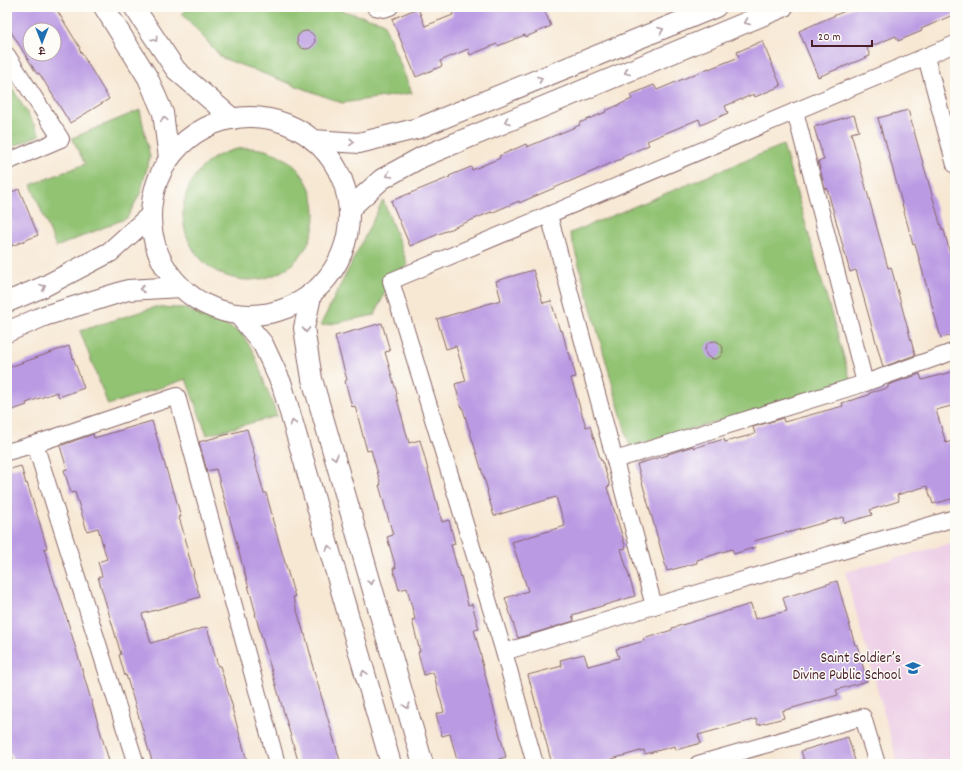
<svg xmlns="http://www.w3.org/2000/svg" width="962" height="771" font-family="Dekko,'Playpen Sans Deva',sans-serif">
  <rect width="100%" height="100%" fill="#fdfcf7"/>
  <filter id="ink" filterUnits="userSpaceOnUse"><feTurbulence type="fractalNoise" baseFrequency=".025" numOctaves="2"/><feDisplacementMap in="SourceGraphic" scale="8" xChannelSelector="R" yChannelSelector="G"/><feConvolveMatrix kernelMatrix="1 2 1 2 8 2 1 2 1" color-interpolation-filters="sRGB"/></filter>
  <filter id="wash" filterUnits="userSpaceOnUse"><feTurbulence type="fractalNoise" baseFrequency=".012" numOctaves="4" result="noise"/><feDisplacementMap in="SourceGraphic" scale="16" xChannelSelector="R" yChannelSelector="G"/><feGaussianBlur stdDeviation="0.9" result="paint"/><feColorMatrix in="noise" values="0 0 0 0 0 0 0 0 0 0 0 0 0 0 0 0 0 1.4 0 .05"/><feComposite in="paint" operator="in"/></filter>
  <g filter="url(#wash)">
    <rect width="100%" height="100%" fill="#f7e8d4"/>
    <!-- built -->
    <polygon fill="#eed0e7" points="955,542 955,764 898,764 845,572"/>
    <!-- green -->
    <g fill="#92c373" stroke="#6e714f">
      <polygon points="192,7 329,7 383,22 412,93 342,103 222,58 182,13"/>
      <polygon points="7,79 40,135 7,149"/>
      <polygon points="140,110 150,157 140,194 127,218 56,247 31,185 85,164 72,138"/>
      <polygon points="783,145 851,382 630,447 570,233"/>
      <circle cx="249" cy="214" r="66"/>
      <polygon points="383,200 408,265 392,276 375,315 320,326"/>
      <polygon points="155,307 183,308 217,321 240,332 253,351 277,416 207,435 186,379 108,405 80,331"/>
    </g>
    <g id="blocks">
      <!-- building -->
      <g fill="#ba9ae3" fill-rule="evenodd">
        <path d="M7,7H55L80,48L79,49L109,99L70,123L39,73L37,74L7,25ZM30,30H54V54H30Z"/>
        <polygon points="450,7 543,7 551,26 526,37 525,35 498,46 497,44 470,55 468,49 440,61 442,66 416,77 392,19 418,8 425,26 453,15"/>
        <polygon points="854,7 955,7 955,14 921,29 922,31 898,41 896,36 867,48 870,56 818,77 799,31"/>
        <circle cx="306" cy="40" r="9"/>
        <polygon points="762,41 781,86 755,97 754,94 725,106 728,113 701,125 699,119 647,141 649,145 622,157 623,158 573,180 519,203 519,201 491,213 491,212 410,246 391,201 450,177 449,176 471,167 472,170 500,158 499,156 526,144 527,147 580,125 579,123 606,112 605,111 632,99 630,95 654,85 657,90 709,68 709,69 739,57 737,52"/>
        <polygon points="908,110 942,230 944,230 955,273 955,334 941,338 915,244 913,245 885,140 884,140 878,118"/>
        <polygon points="854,115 859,131 851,133 888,268 891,267 915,355 883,367 856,270 850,272 827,188 825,189 818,161 824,160 814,127"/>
        <polygon points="19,189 38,235 12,246 12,244 7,246 7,194"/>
        <polygon points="533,270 543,303 551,301 560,331 562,330 568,353 569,352 576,377 571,378 586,427 590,426 601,461 602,460 610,486 607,487 626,548 621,549 635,596 572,615 574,621 518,638 505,598 528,591 512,542 565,526 556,497 494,516 487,492 488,491 462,406 461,407 455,384 466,381 456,346 446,349 437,319 501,300 496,281"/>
        <polygon points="382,323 390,351 385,352 397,394 396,395 409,443 420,440 442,522 449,520 455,544 451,545 460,577 461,576 468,605 472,604 479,629 474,630 482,659 481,659 497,721 496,721 506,757 499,759 500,764 458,764 450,734 442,736 436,714 444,712 433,672 424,675 418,652 420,652 412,620 415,619 407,588 399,590 393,568 396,568 387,537 393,535 379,485 381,485 371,450 367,451 355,406 352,407 345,381 347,380 335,336"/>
        <circle cx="714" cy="350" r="9"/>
        <polygon points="69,346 84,388 59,397 57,392 26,403 27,405 7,412 7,368"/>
        <polygon points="955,371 955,405 936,410 946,443 955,440 955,498 933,504 927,486 897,495 899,501 870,510 872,515 844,523 843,517 787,533 787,532 754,541 756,547 734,554 732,549 697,560 697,563 667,571 637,464 668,455 668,454 693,446 694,448 724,439 725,442 755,434 753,427 783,418 784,422 843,406 842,403 869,395 869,393 888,388 888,385 920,374 922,380"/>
        <polygon points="152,421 173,492 174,492 181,517 179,517 188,548 187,549 194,574 193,574 200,597 142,614 151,643 207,627 218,666 220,666 233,708 232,708 248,764 153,764 126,675 125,676 119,655 121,654 98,577 102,576 98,562 107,559 98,528 87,531 75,492 71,493 64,470 67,469 60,446 93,434 94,438"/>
        <polygon points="247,429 255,457 254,458 264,493 266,493 273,518 272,518 295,597 293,597 304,634 305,634 313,664 312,664 341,764 299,764 255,614 256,614 216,469 207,471 199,442"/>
        <polygon points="21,466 26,484 27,483 40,524 47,548 44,549 56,587 57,587 65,612 109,761 98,764 14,764 11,753 7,754 7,470"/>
        <polygon points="837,581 855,645 857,645 867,681 836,690 838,695 782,711 784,718 758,725 756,719 698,735 701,743 676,750 675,746 645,754 644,750 612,759 613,764 552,764 528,675 562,666 560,660 584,654 588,666 619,658 616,649 644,641 643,639 672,630 672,628 751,604 755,619 787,611 783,598"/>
        <polygon points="848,737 856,764 805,764 801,751"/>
      </g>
    </g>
  </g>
  <g filter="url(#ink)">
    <use href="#blocks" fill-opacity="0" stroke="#876566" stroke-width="1"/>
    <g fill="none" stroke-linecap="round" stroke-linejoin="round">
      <!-- minor casing -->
      <g stroke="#876566" stroke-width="18">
        <g id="minor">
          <polyline points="375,7 384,9 390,7"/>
          <polyline points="7,55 61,139 7,162"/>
          <polyline points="926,57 955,165"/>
          <polyline points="795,111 865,383"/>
          <polyline points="549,215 654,606"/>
          <polyline points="35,444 136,764"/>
          <polyline points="7,452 35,444 177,396 277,764"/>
          <polyline points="615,460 865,383 955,351"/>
          <polyline points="504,652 654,606 955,518"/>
          <polyline points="535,764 504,652 391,281 955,44"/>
          <polyline points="698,764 863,717 877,764"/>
        </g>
      </g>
      <!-- tertiary casing -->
      <g stroke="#876566" stroke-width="22">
        <g id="tertiary">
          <polyline points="104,7 148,78 163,113 169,158"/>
          <polyline points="134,7 176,70 233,119"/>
          <circle cx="250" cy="216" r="99"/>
          <polyline points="313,140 359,143 419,128 716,7"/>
          <polyline points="349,209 382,179 422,157 783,7"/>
          <polyline points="312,292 304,328 312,379 423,764"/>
          <polyline points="7,302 43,287 110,252 150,216"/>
          <polyline points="239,315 263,344 282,385 391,764"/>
          <polyline points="7,332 44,316 128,290 181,287"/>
        </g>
      </g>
      <!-- minor -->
      <use href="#minor" stroke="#fff" stroke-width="16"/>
      <!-- tertiary -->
      <use href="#tertiary" stroke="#fff" stroke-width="20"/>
    </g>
    <!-- one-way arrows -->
    <defs><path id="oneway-chevron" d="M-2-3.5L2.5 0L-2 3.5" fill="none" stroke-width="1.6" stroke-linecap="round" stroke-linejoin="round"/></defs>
    <g stroke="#ae9aa0">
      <use href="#oneway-chevron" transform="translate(747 22) rotate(158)"/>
      <use href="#oneway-chevron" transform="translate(661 30) rotate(-22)"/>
      <use href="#oneway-chevron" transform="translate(155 39) rotate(56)"/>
      <use href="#oneway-chevron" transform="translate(627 72) rotate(158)"/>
      <use href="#oneway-chevron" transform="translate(540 79) rotate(-22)"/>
      <use href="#oneway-chevron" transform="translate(164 119) rotate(-98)"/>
      <use href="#oneway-chevron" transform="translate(507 121) rotate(158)"/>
      <use href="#oneway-chevron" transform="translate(352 142) rotate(3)"/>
      <use href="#oneway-chevron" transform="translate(389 175) rotate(150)"/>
      <use href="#oneway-chevron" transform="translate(43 287) rotate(-25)"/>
      <use href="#oneway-chevron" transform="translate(142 289) rotate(177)"/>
      <use href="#oneway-chevron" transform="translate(306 330) rotate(89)"/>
      <use href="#oneway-chevron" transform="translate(293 423) rotate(-106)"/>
      <use href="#oneway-chevron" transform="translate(335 457) rotate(74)"/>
      <use href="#oneway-chevron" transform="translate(329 548) rotate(-106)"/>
      <use href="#oneway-chevron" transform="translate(371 582) rotate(74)"/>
      <use href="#oneway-chevron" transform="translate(364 673) rotate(-106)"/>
      <use href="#oneway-chevron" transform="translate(407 706) rotate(74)"/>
    </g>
  </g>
  <!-- icons -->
  <defs>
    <g id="school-bare" transform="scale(1.2)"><path d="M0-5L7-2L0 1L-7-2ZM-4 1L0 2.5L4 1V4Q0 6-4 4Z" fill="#1f6fb2" stroke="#fdfcf7" stroke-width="2.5" paint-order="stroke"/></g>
  </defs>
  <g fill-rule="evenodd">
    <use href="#school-bare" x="913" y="668"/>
  </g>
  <g text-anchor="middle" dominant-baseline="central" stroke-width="3" stroke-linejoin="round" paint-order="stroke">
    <!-- poi labels -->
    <g font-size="15" fill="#4a1f2b" stroke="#fdfcf7" text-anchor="end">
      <text x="901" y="659">Saint Soldier’s<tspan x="901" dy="17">Divine Public School</tspan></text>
    </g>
  </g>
  <!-- margin -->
  <rect width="962" height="771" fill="none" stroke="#fdfcf7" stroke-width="24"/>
  <!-- north arrow -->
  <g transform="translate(42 42) rotate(180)"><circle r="19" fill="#fdfcf7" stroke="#b5a4a5"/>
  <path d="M0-3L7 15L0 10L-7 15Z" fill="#1f6fb2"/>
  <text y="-6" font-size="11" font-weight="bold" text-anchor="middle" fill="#4a1f2b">उ</text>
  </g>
  <!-- scale -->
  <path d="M812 40v6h60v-6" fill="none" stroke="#4a1f2b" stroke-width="2"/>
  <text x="818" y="40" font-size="12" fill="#4a1f2b" stroke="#fdfcf7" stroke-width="3" paint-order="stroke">20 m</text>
</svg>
